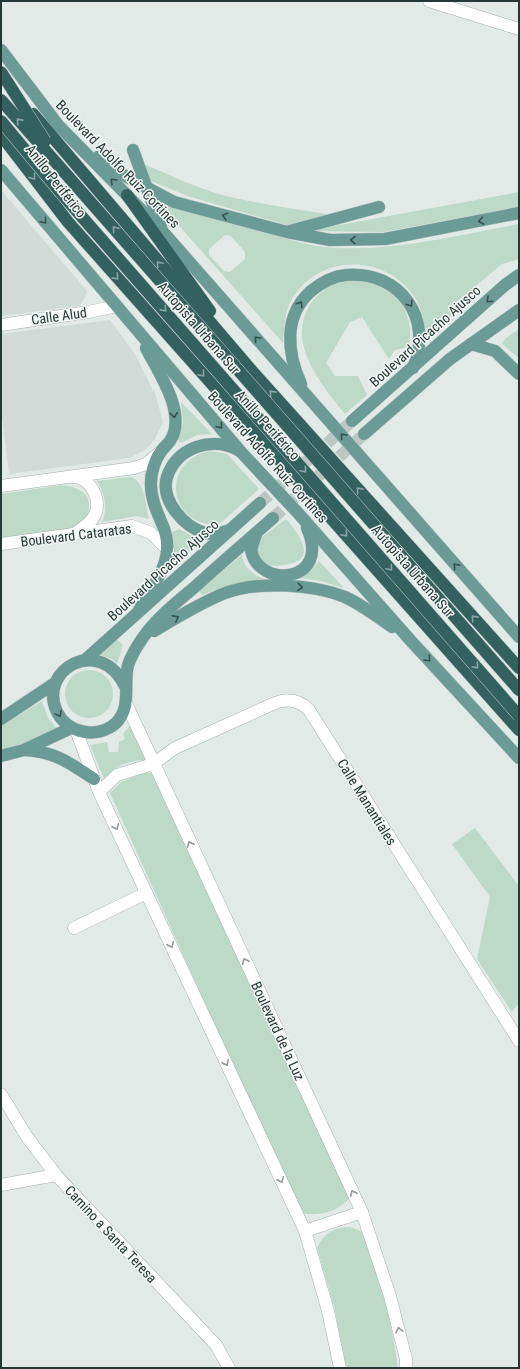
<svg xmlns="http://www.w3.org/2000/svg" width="520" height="1369" font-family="'Roboto Condensed',sans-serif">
  <rect width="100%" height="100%" fill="#e2eae8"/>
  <!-- built -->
  <g fill="#d0dad7">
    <polygon points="1,190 87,291 85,298 79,306 1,316"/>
    <polygon points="110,320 135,354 156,396 163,422 154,441 143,451 129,458 9,474 1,408 1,334"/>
  </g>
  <!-- green -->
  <g fill="#bdd9c8" fill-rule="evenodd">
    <path d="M142,163C167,174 192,186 219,194C256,204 294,209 332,215L289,226L188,196L146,179Z"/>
    <polygon points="519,192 519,207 383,232 307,231"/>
    <path d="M157,197C191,211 226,221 261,231C285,238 310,247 335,248C397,251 458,235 519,224V259L502,264L459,300L445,327L425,341C425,325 423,308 413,295C382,252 316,255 291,301C284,314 284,329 283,343L158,202ZM225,235L231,236L245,252V259L230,272L224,271L209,255V249Z"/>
    <path d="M354,279C361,280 370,280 376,282C403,292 414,322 409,347L395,350L389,359L362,317L350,322L326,363L335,376H358L367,395L345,414C330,396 307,367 303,343C297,308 321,283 354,279Z"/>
    <polygon points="519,329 519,358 502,344 505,339"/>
    <polygon points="181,402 212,434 197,435 181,443 178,440 183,423"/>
    <path d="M210,451L227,454L259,489L218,525C167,525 160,461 210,451Z"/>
    <path d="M131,477C146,483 145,505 149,519L137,516L102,522C108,507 105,495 97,481Z"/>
    <path d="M63,485C74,487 87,490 89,503C89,508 89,516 85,521C71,536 22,537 1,540V494Z"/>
    <path d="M286,519C301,536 319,562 283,565C277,566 269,567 264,563C261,561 259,556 256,553L257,541Z"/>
    <path d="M179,529L201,541L165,574C171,559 173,548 172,532Z"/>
    <path d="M242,555C244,568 253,575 265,579L221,588L202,595L199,591Z"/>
    <polygon points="319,561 344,588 321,581 301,578 311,571"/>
    <polygon points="116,639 123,645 117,664 112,659 98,654"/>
    <circle cx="89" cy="694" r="24"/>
    <polygon points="42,701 48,718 59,731 29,742 1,750 1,726"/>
    <path d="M131,724L148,760C129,760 116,765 104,779L90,745L107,742L109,752H118L119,742L125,739L123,734Z"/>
    <path d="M144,773H152L350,1198C336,1212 320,1217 300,1213L110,793L121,782Z"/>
    <polygon points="475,828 519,886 519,1003 512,1012 477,959 490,897 452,844"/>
    <path d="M350,1227L363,1232C379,1277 392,1321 398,1368H346L334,1306L317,1248C324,1233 334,1227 350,1227Z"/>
  </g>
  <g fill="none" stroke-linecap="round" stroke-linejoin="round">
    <!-- major-tunnel -->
    <g stroke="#bcc7c4" stroke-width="12" stroke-dasharray="12 6" stroke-linecap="butt">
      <polyline points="260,503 352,421"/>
      <polyline points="273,518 364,434"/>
    </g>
    <!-- minor casing -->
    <g stroke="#a5b1af" stroke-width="13">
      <g id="minor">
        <polyline points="429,1 519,29"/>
        <polyline points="1,325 88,312 117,306"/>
        <path d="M73,477C90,477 102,499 95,515C91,523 84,527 77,532"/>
        <polyline points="1,486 134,468 146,464 159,453"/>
        <polyline points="1,544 132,526 151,533 168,550"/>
        <polyline points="126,703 362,1212 390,1296 406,1359 406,1368"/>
        <polyline points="76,730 99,792 305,1231 328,1311 340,1368"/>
        <path d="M99,792L117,775L153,764L175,748L275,703C288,698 299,700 309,710L519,1041"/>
        <polyline points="74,928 146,893"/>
        <polyline points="1,1094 27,1137 56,1175 216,1345 229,1368"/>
        <polyline points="1,1185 56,1175"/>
        <polyline points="305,1231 362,1212"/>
      </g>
    </g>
    <!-- major casing -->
    <g stroke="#bdc4c3" stroke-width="13">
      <g id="major">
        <polyline points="1,50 58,125 163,232 519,637"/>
        <polyline points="133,150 161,227"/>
        <polyline points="98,157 125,176 174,202 287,232 330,240 385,239 519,213"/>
        <polyline points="1,170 241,452 298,513 411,641 519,758"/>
        <polyline points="290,231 379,207"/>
        <polyline points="471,344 495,351 519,374"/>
        <path d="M301,384C287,353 283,316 311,291C321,283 333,276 346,275C401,270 434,320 413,368"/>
        <polyline points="352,421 505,285 519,275"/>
        <polyline points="364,434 450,359 519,310"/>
        <path d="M230,530C221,533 214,535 205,533C184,527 160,500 167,477C177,447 212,436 238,450"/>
        <path d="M256,534L251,550C258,589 332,584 307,528"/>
        <path d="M138,612C153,584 177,560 163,526C157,512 150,497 151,482C151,473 155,460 160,453C162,449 167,445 170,441C188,414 158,372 146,348"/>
        <path d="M154,631C176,618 200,603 225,593C258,581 313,584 345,597C362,605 377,616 392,627"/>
        <polyline points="85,660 260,503"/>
        <path d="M125,686C99,634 37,670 57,712C68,734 98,739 116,723C132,707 123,685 128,665C131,657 137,646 142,639C156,618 177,602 196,586C221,563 247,541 273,518"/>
        <polyline points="1,719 55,683"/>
        <path d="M24,750C54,751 70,763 94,779"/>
        <polyline points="1,756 24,750 71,728"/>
      </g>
    </g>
    <!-- highway casing -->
    <g stroke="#bdc4c3" stroke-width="13">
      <g id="highway">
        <polyline points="33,114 252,371 519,668"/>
        <polyline points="1,135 68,222 519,730"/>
        <polyline points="127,195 210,311"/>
      </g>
    </g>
    <!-- minor -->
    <use href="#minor" stroke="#fff" stroke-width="12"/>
    <!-- major -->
    <use href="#major" stroke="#6b9b95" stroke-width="12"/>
    <!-- highway -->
    <use href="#highway" stroke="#33625e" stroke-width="12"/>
    <!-- highway-bridge casing -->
    <g stroke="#bdc4c3" stroke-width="13" stroke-linecap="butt">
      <g id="highway-bridge">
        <polyline points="1,72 45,141"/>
        <polyline points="1,100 519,690"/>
        <polyline points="1,121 61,193 519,716"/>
      </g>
    </g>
    <!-- highway-bridge -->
    <use href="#highway-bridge" stroke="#33625e" stroke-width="12"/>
  </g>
  <!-- one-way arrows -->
  <defs><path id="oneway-chevron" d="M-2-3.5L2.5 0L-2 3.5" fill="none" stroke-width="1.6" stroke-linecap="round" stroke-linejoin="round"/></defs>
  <g stroke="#89a5a2">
    <use href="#oneway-chevron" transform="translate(19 121) rotate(-132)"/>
    <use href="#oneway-chevron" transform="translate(33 177) rotate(53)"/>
    <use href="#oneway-chevron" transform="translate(115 229) rotate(-131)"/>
    <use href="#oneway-chevron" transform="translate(159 264) rotate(-131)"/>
    <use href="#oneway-chevron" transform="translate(116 277) rotate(48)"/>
    <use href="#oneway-chevron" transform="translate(164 309) rotate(49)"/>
    <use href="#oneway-chevron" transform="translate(202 374) rotate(48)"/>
    <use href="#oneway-chevron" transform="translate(272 393) rotate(-132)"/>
    <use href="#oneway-chevron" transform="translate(304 470) rotate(49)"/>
    <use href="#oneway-chevron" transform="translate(359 490) rotate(-132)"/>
    <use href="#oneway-chevron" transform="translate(345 534) rotate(48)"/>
    <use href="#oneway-chevron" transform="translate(390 568) rotate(49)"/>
    <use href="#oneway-chevron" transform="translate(474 618) rotate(-132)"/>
    <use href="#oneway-chevron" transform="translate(476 666) rotate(49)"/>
  </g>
  <g stroke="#36524e">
    <use href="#oneway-chevron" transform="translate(113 181) rotate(-135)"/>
    <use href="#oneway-chevron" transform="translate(225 216) rotate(-165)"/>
    <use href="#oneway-chevron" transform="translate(44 221) rotate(50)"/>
    <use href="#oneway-chevron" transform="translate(481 221) rotate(169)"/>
    <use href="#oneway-chevron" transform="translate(353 240) rotate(-179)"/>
    <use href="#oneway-chevron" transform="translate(489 300) rotate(137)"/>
    <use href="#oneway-chevron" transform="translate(300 304) rotate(-56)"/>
    <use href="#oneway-chevron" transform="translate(410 304) rotate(56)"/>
    <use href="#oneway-chevron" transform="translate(257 339) rotate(-131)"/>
    <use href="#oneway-chevron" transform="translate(174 415) rotate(84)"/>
    <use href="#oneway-chevron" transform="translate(220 426) rotate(49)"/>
    <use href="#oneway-chevron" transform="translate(343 436) rotate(-131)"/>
    <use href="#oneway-chevron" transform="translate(456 566) rotate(-131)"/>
    <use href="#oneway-chevron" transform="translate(300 587) rotate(5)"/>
    <use href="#oneway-chevron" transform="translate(176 618) rotate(-28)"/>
    <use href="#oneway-chevron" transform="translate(428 659) rotate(47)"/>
    <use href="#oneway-chevron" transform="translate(59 714) rotate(62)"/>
  </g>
  <g stroke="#929c9a">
    <use href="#oneway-chevron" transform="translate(116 827) rotate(65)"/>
    <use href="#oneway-chevron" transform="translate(190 844) rotate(-115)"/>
    <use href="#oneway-chevron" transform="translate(171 945) rotate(65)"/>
    <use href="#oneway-chevron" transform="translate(245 961) rotate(-115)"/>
    <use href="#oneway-chevron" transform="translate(226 1063) rotate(65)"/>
    <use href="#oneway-chevron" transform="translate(281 1180) rotate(65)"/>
    <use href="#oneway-chevron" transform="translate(353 1193) rotate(-115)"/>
    <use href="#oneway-chevron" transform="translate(399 1330) rotate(-103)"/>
  </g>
  <g text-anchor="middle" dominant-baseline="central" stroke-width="3" stroke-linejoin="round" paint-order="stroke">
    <!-- street labels -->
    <g font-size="14" fill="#243936" stroke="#f2f7f5">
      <text transform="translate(118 164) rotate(46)">Boulevard Adolfo Ruiz Cortines</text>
      <text transform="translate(56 181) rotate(52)">Anillo Periférico</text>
      <text transform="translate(59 316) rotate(-8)">Calle Alud</text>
      <text transform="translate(199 328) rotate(49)">Autopista Urbana Sur</text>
      <text transform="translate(425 336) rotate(-42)">Boulevard Picacho Ajusco</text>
      <text transform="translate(268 425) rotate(48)">Anillo Periférico</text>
      <text transform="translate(268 457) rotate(48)">Boulevard Adolfo Ruiz Cortines</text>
      <text transform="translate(76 535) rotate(-7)">Boulevard Cataratas</text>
      <text transform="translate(163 570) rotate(-42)">Boulevard Picacho Ajusco</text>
      <text transform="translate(413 571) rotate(49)">Autopista Urbana Sur</text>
      <text transform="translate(367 802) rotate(58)">Calle Manantiales</text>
      <text transform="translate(278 1031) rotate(65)">Boulevard de la Luz</text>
      <text transform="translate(111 1234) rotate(47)">Camino a Santa Teresa</text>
    </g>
  </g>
  <!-- border -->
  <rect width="520" height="1369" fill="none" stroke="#243936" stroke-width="4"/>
</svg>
